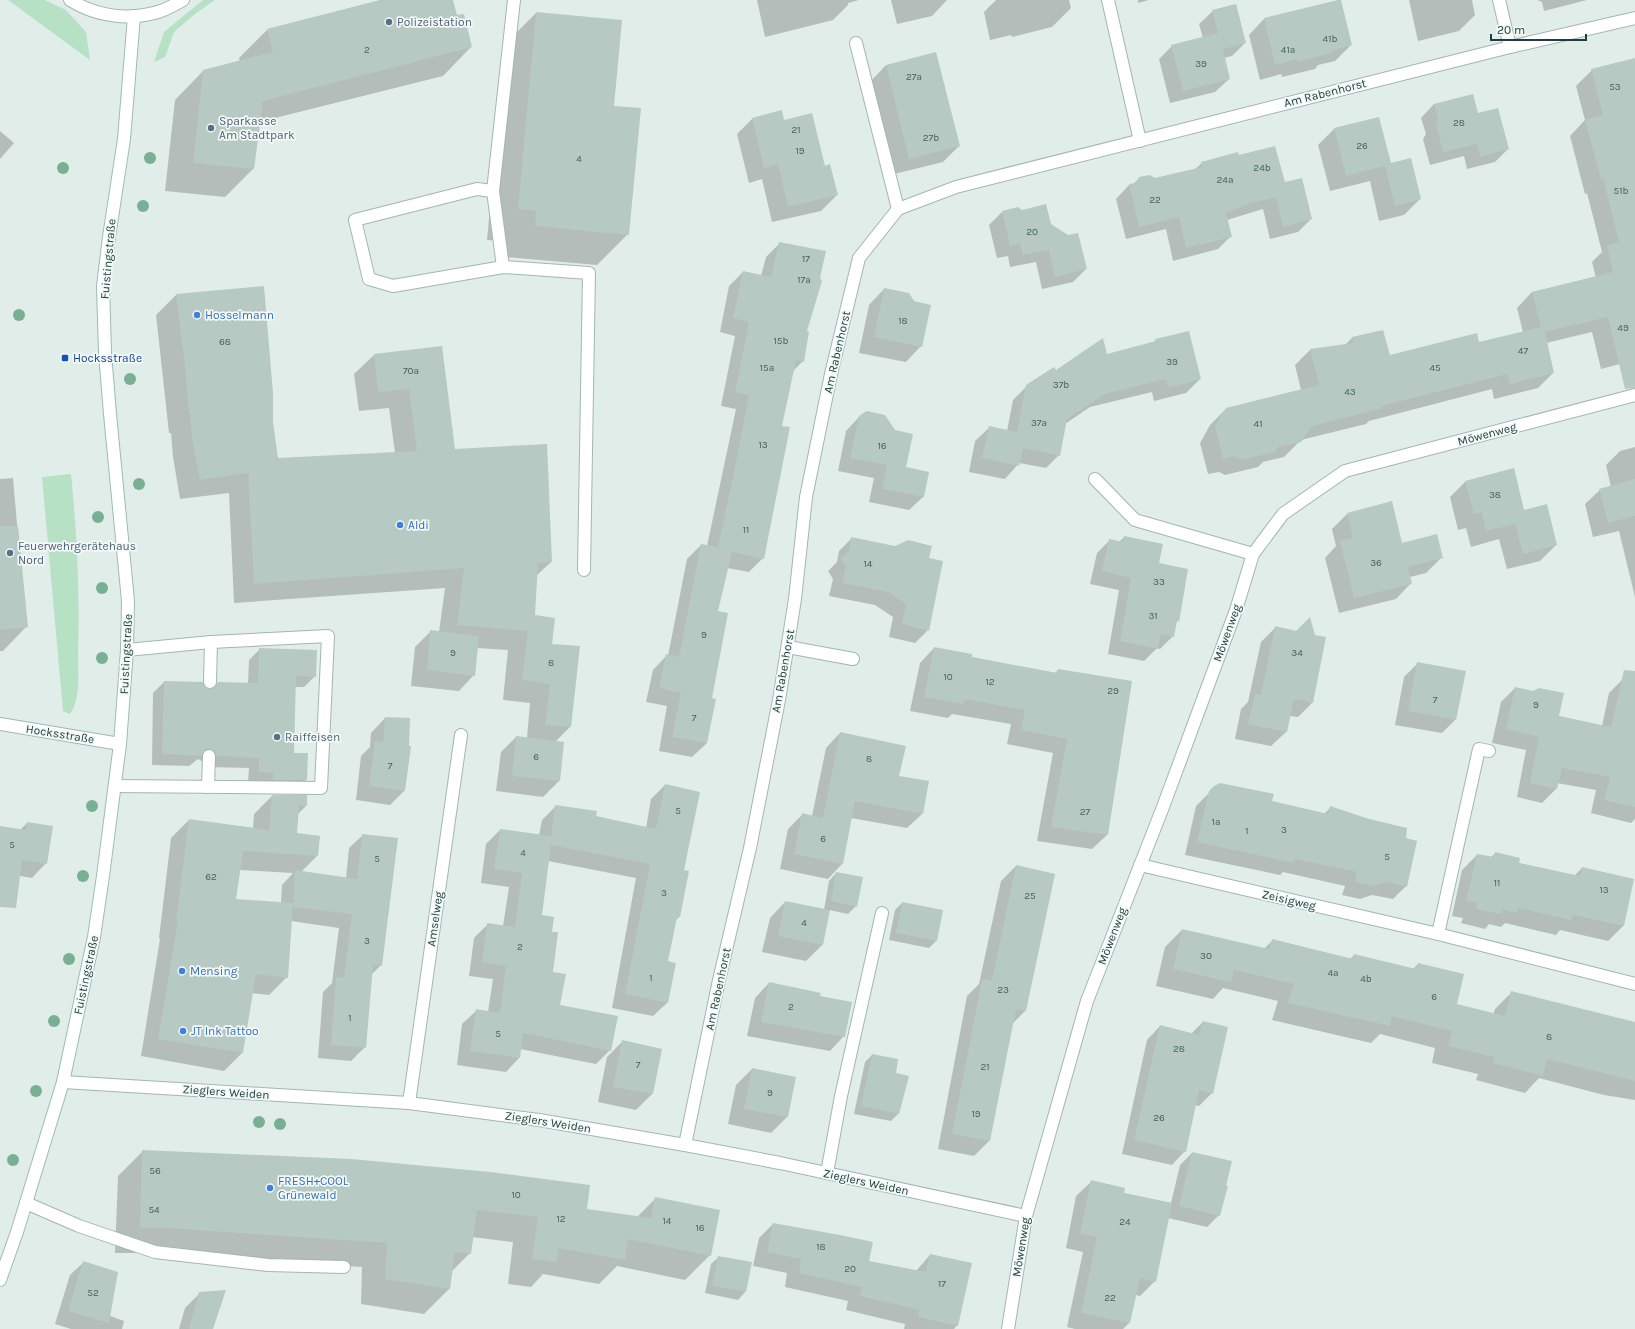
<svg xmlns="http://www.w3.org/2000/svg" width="1635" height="1329" font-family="Karla,sans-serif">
  <rect width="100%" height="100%" fill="#e1ede9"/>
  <!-- green -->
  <g fill="#b7e1c5">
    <polygon points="8,0 45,0 66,10 86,32 90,60"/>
    <polygon points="203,0 215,0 195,14 174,32 165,57 154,62 164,32"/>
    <path d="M71,474C77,534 80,594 78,654C78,673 81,698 70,714L63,711L42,477Z"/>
  </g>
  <!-- shadow -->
  <g fill="#0003" fill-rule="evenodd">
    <polygon points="384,0 452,0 456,17 471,47 443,76 259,122 253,169 225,197 165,191 175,100 203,71 240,62 239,58 267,30"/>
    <polygon points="757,0 859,0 848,3 848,5 833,20 765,37"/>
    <polygon points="891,0 947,0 932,16 897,24"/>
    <polygon points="996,0 1069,0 1071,8 1052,27 1012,37 1011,35 990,40 984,12"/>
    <polygon points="1138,0 1149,0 1138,3"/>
    <polygon points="1409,0 1472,0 1475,15 1459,31 1418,41"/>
    <polygon points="1537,0 1587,0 1544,11 1542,2"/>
    <polygon points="1213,11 1245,43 1232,56 1224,58 1229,79 1215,92 1170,103 1159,59 1172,46 1203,38 1199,24"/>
    <polygon points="536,13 613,107 628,234 597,265 505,257 506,241 487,240 505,44"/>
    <polygon points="1264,19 1351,45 1335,61 1318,65 1315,69 1282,77 1281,74 1260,80 1249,35"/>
    <polygon points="886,65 959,146 943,162 894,174 871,81"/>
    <polygon points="1592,70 1635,112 1635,364 1624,363 1601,369 1592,332 1546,343 1553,373 1538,388 1494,399 1492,389 1369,421 1366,424 1301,440 1284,457 1263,462 1258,467 1225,475 1219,472 1208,474 1200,443 1210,425 1226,409 1301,390 1295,365 1310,350 1345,345 1352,338 1383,331 1389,356 1478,343 1523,332 1517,308 1532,292 1596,278 1592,262 1602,252 1587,193 1585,194 1570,136 1585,120 1576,86"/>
    <polygon points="1434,104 1478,115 1508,149 1495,162 1467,169 1464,156 1430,165 1423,139 1426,134 1421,118"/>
    <polygon points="1378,118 1390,164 1420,199 1404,215 1379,221 1370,181 1330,191 1318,145 1334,129"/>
    <polygon points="752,119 783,121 824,167 837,195 821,211 772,222 762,179 749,183 737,134"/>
    <polygon points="0,131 14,143 0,159"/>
    <polygon points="1238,156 1311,219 1298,232 1270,239 1263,209 1227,220 1231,236 1218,249 1173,261 1166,229 1126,239 1116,199 1129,185 1133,184 1140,178 1155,179 1194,170 1202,163"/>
    <polygon points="1002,212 1086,269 1073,282 1042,289 1036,262 1010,267 1008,256 997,258 989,225"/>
    <polygon points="780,243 806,332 803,361 792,372 781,426 763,558 749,572 727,568 717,612 707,743 692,757 659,751 667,706 646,702 653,670 667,655 668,656 687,559 701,545 707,546 736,409 721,406 735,336 720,332 729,286 743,272 761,276 766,257"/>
    <polygon points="263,287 272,422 277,459 395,453 389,408 359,411 354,374 374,355 441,347 454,450 551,562 536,576 534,616 551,644 570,727 555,742 559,781 543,797 496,791 501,752 516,737 527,738 530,703 503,700 508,650 477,648 474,675 459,691 411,686 415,647 431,631 439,632 445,588 234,603 229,493 180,499 173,457 171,433 169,433 156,315 176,295"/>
    <polygon points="884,289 921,346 906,362 859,353 869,305"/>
    <polygon points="1156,340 1200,379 1186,393 1154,401 1152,392 1090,407 1065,424 1059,455 1046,468 1019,463 1005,479 969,472 975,441 989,428 1007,431 1013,400 1027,386 1055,372 1106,355 1153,343"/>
    <polygon points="859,417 905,468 927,473 923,497 909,510 869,502 874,478 838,471 846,431"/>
    <polygon points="1635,447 1635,597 1619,531 1593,537 1585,504 1600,490 1611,487 1606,465 1620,451"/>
    <polygon points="13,478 26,627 3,651 0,651 0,479"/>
    <polygon points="1466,481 1523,511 1556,545 1540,561 1507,569 1499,539 1471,547 1466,528 1458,530 1450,497"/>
    <polygon points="1347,514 1401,544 1442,557 1426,573 1410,577 1411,583 1396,599 1339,613 1325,558 1336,546 1332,529"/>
    <polygon points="1124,537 1185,586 1173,636 1160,649 1157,648 1144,661 1108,654 1119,590 1090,584 1097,553 1110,540 1119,542"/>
    <polygon points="852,538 928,558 928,630 915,643 889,637 893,617 875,605 829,596 833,579 828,571 837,562 839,551"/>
    <polygon points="1276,627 1312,703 1298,717 1290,716 1286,732 1271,746 1235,739 1241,709 1248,702 1261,642"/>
    <polygon points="934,648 971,658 1055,673 1058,670 1107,835 1092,849 1037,841 1053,753 1007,744 1011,724 952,714 948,718 910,711 920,663"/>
    <polygon points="260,649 315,676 304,687 294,687 293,754 306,780 295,791 248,783 249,768 206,767 205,763 198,759 189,766 152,765 153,693 164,682 210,691 218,683 248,684 249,660"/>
    <polygon points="1418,663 1455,720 1442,733 1395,725 1404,677"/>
    <polygon points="1623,679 1635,679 1635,819 1631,823 1591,813 1596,790 1557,783 1556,789 1542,803 1517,797 1526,750 1492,743 1501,702 1515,688 1558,716 1602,726 1609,693"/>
    <polygon points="385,718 404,791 390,805 356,800 361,756 370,747 371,733"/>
    <polygon points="840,733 898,776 922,814 907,828 851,818 842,864 828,879 780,869 788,829 802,815 812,816 826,748"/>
    <polygon points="665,785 683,871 679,917 676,920 667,962 667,1003 653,1016 612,1008 636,878 548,861 541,916 551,932 552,972 559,1006 610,1050 596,1064 520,1049 519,1058 506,1072 457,1065 462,1024 476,1011 488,1012 493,979 469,976 474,938 488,924 503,926 509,887 481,883 486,844 500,830 539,836 542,820 556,806 595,817 646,828 651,799"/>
    <polygon points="1215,787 1271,802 1324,814 1331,807 1404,839 1406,886 1393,899 1372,895 1360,899 1342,895 1345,886 1283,872 1280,875 1185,855 1196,806"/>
    <path d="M272,796L306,806L298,814L296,834L317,856L301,872L346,878L349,848L363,835L381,965L371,975L365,1047L351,1061L318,1058L323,992L332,983L339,928L291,921L287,977L269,995L252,993L242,1053L224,1071L141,1056L160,939L159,938L171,838L189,820L253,828L254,814ZM240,870L293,873L282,885L281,903L235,900Z"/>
    <polygon points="27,823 46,863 32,878 15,875 0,886 0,827 20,830"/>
    <polygon points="1495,853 1518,863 1574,876 1582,868 1633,880 1623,926 1608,941 1560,930 1556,935 1505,923 1501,927 1489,924 1485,929 1461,923 1463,918 1452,916 1462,870 1477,855 1491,858"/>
    <polygon points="1016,866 1025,1011 1012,1024 989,1141 974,1156 938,1149 967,996 979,984 1001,881"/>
    <polygon points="836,873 856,906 848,914 829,910 822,945 806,961 762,952 770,918 785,902 824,910 829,881"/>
    <polygon points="902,903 937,940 929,948 889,940 895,910"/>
    <polygon points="1182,930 1264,949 1272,941 1350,959 1354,955 1413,969 1418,964 1456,1005 1493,1015 1495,1009 1512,992 1635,1036 1635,1100 1604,1095 1539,1078 1525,1093 1476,1080 1478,1074 1432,1063 1435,1048 1380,1034 1371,1043 1272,1020 1278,1001 1223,988 1213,999 1156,986 1165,947"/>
    <polygon points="769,983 819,997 844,1036 830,1051 747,1036 755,998"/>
    <polygon points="1203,1022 1212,1093 1199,1106 1195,1105 1185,1151 1172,1165 1122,1154 1147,1040 1160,1026 1191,1034"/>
    <polygon points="623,1041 660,1049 652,1094 636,1110 598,1102 607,1057"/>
    <polygon points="872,1055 895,1074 899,1113 891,1121 854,1114 865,1062"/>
    <polygon points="752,1069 794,1078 787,1117 771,1133 728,1124 736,1085"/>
    <polygon points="143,1151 637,1217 656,1198 710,1255 685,1280 617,1266 599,1284 543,1274 531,1287 508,1284 513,1242 472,1237 470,1253 451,1272 449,1289 424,1314 361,1304 362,1267 141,1253 115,1253 118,1176"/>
    <polygon points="1192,1153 1219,1215 1207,1227 1168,1218 1155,1281 1140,1296 1136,1295 1129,1323 1123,1329 1075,1329 1067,1327 1083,1252 1066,1248 1076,1196 1091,1182 1123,1193 1171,1203 1180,1165"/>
    <polygon points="773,1224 868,1262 916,1271 930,1255 957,1325 954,1329 904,1329 905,1324 846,1310 848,1301 785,1287 787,1273 753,1266 759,1238"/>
    <polygon points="719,1257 751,1263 745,1292 738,1300 705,1293 711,1264"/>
    <polygon points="84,1262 110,1316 124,1321 122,1329 71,1329 55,1324 70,1275"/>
    <polygon points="200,1293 211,1329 179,1329 185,1308"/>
  </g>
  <!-- building -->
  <g fill="#b6c9c2">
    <polygon points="380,0 453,0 457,15 464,14 472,47 263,101 254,169 193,163 203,70 273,52 267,29"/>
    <polygon points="1338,0 1341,0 1352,45 1331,51 1332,53 1297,62 1297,59 1275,65 1264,18"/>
    <polygon points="1236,4 1246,43 1223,49 1221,41 1230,79 1183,91 1171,45 1218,33 1212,10"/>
    <polygon points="536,12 622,20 614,106 641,108 629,235 535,226 536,211 518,209"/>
    <polygon points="936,52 960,146 909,159 886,65"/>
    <polygon points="1635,58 1635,388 1625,389 1608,317 1545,332 1554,373 1510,384 1507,374 1382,406 1383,408 1312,426 1301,442 1278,447 1275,452 1241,460 1235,456 1223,459 1215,426 1226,408 1319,385 1310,349 1353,343 1352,337 1383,330 1390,355 1477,333 1479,342 1541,327 1532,292 1613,272 1607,245 1619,242 1603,178 1601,179 1585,120 1603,115 1591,69"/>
    <polygon points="1473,94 1478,113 1498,108 1509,149 1480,157 1477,144 1443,152 1436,125 1438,120 1434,104"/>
    <polygon points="782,110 784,120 812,113 825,166 830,164 838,195 788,207 778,164 764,168 752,118"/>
    <polygon points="1379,117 1391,163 1411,158 1421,199 1395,206 1385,166 1346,176 1334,128"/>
    <polygon points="1275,146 1285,182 1302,178 1312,219 1283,227 1276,197 1251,203 1226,213 1232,237 1186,248 1179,217 1139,227 1129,184 1136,183 1139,177 1150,175 1155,178 1202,167 1201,162 1238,152 1239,155"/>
    <polygon points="1046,204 1051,224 1068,235 1078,233 1087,269 1055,277 1049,250 1023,255 1020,243 1010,246 1002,211 1018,207 1022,210"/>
    <polygon points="779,242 826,251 820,278 822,281 807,331 809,332 804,362 796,360 782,426 790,427 764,559 732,552 718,611 728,613 712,698 716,699 707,743 672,737 681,693 659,688 666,654 679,657 701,544 718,547 732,482 749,395 735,392 749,322 733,318 743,271 771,277"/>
    <polygon points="264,286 273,393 273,422 278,458 417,451 409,389 378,392 374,354 442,346 455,449 547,444 552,562 538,563 535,615 555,618 552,644 580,646 571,727 545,725 550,684 522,680 528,631 457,625 464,568 254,584 248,473 200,480 192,437 190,414 189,414 185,367 176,294"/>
    <polygon points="884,288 909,293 914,301 931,305 922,347 874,337"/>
    <polygon points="1189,331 1201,379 1168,388 1166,379 1105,394 1067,419 1060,456 1023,448 1019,466 982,458 989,426 1017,432 1026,385 1054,367 1056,370 1103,338 1107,354 1156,341 1155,339"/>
    <polygon points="867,411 885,415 895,430 913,434 906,467 929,472 924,497 882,489 887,465 850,458 859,416"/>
    <polygon points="1514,468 1524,510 1547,504 1557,545 1523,554 1515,524 1486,531 1482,512 1474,514 1465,481"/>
    <polygon points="1635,479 1635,516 1608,523 1599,489"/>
    <polygon points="1392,501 1402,543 1437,534 1443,558 1408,567 1412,584 1354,598 1340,541 1353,538 1347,513"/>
    <polygon points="0,526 18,526 28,627 0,630"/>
    <polygon points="1124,536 1163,544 1159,563 1188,569 1179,622 1177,621 1174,637 1161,634 1158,649 1120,641 1131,578 1102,571 1109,539 1123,542"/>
    <polygon points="851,537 895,546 908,540 932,546 929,558 943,561 929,631 902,624 906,604 888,592 842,583 846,566 840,558 849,551"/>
    <polygon points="1310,617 1315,635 1326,637 1313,703 1294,699 1287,732 1248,724 1255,694 1261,695 1275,626 1296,631"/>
    <polygon points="430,630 479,636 475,676 427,670"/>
    <polygon points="934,647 972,654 972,657 1057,673 1058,669 1132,681 1108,835 1051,827 1067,739 1021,730 1025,710 964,699 963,704 924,697"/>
    <polygon points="259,648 317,650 316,677 296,676 294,753 308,753 307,780 273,780 273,773 259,772 259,758 216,756 215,752 210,749 205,750 202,756 162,754 164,681 203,682 206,688 210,689 216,686 218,682 258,683"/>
    <polygon points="1417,662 1466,671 1456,720 1408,711"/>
    <polygon points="1624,670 1635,671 1635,807 1604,800 1610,777 1562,768 1557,789 1530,783 1539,737 1506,729 1515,687 1533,691 1539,688 1564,693 1559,716 1611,727"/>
    <polygon points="385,717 410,718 409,746 411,746 405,791 369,786 375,741 383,742"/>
    <polygon points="840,732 906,746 899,776 929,781 923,814 855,801 843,864 794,854 802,813 823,818"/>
    <polygon points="516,736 564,742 560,781 512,776"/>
    <polygon points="1220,783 1274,794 1272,801 1328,814 1330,806 1369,819 1407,828 1406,838 1417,841 1407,887 1386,882 1374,886 1355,882 1357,872 1295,859 1294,863 1197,842 1209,791 1214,786"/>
    <polygon points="665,784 700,792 684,870 689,871 680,917 677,917 668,961 676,963 668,1003 625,994 650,864 551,845 542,915 554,917 552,932 558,932 553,972 566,974 560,1005 618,1016 611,1051 523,1033 520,1058 470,1051 476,1009 500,1013 506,966 482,962 487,923 515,927 522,873 494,869 500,829 551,836 555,805 597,811 596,816 656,829"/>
    <polygon points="272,795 307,795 307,806 299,805 297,833 320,836 318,856 243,851 236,899 293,903 288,978 256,974 243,1053 158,1039 178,921 176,921 189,819 269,830"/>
    <polygon points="27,822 53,826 47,864 22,860 16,908 0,907 0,826 26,830"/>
    <polygon points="362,834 398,838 382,966 373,965 366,1048 331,1045 336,977 344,978 352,914 293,907 295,870 357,879"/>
    <polygon points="1495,852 1520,858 1519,863 1580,876 1582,867 1634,879 1624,926 1573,915 1571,920 1518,908 1517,913 1502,909 1501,914 1476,909 1477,903 1466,901 1477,854 1494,857"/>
    <polygon points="1016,865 1055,874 1026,1011 1016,1009 990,1141 952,1134 982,980 983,981 984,979 992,980"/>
    <polygon points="836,872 863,877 857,907 831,901"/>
    <polygon points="785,901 830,910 823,945 778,936"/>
    <polygon points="902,902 943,910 937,941 896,933"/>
    <polygon points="1182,929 1269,949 1272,939 1353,959 1354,954 1416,969 1418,963 1464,974 1457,1004 1505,1016 1511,991 1635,1022 1635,1081 1547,1059 1543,1076 1493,1063 1494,1057 1448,1046 1452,1031 1392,1016 1390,1026 1288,1003 1294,984 1234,970 1231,982 1173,969"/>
    <polygon points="769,982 821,993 820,996 852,1002 845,1037 761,1022"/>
    <polygon points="1203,1021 1228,1027 1213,1094 1199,1090 1186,1152 1134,1140 1160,1025 1199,1035"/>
    <polygon points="622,1040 662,1049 653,1094 613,1087"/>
    <polygon points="872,1054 898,1059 896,1073 909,1076 899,1114 861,1106"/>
    <polygon points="752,1068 796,1077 788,1117 744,1109"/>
    <polygon points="142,1150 351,1159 490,1172 590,1185 587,1209 651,1218 655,1197 720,1210 711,1256 628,1239 625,1260 558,1248 557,1262 532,1259 538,1217 477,1210 471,1254 455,1252 450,1289 385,1279 387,1243 166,1228 140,1228"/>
    <polygon points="1192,1152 1232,1161 1226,1186 1228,1186 1220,1216 1179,1206"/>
    <polygon points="1091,1180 1125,1188 1124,1193 1172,1203 1156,1282 1140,1278 1130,1323 1081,1313 1097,1237 1080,1234"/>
    <polygon points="773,1223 840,1235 873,1242 869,1261 926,1272 930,1254 972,1263 958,1326 918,1317 919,1310 860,1296 862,1287 799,1273 801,1259 767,1252"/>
    <polygon points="718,1256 752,1262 746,1292 712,1286"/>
    <polygon points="83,1261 118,1272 109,1323 68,1311"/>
    <polygon points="226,1290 213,1329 189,1329 199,1292"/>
  </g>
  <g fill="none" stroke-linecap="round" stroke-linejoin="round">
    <!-- service casing -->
    <g stroke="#a3b6b1" stroke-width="14">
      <g id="service">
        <polyline points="493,191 477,189 355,220 369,279 393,286 503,267 589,273 584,570"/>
        <polyline points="503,267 493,191 514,0"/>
        <polyline points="788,647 853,659"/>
        <polyline points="210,682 211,642"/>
        <polyline points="115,786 321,788 328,636 211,642 127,650"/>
        <polyline points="208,787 209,756"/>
        <polyline points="827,1173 841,1096 882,913"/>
        <polyline points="26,1203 79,1226 155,1252 268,1265 344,1267"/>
      </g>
    </g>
    <!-- minor casing -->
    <g stroke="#a3b6b1" stroke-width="14">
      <g id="minor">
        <polyline points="1108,0 1140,141"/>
        <polyline points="1499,0 1510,47"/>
        <polyline points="856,43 898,209"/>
        <polyline points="1095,479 1135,520 1253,554"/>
        <polyline points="0,724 120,744"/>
        <polyline points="1140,865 1438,934 1635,984"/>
        <polyline points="1438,934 1479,749 1489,751"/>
        <polyline points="63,1082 409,1103 539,1120 685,1145 780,1163 1026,1216"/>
        <polyline points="409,1103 461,735"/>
        <polyline points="685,1145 719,980 750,848 779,700 795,599 806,497 831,374 859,258 898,209 956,187 1510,47 1635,18"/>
        <polyline points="1008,1329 1026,1216 1087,1001 1163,807 1236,610 1253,554 1283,514 1345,471 1635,395"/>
      </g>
    </g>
    <!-- secondary casing -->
    <g stroke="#9ebbb2" stroke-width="14">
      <g id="secondary">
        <path d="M70,0C97,17 131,21 161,11C169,8 176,4 183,0"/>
        <polyline points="0,1280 17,1232 63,1082 94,937 103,876 120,744 127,650 128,601 110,414 105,353 103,286 109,237 124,139 134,16"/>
      </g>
    </g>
    <!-- service -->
    <use href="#service" stroke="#fff" stroke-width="12"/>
    <!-- minor -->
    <use href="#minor" stroke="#fff" stroke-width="12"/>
    <!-- secondary -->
    <use href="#secondary" stroke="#fff" stroke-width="12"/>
  </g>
  <!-- trees -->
  <g fill="#79af93">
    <circle cx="150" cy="158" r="6"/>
    <circle cx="63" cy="168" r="6"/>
    <circle cx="143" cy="206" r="6"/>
    <circle cx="19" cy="315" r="6"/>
    <circle cx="130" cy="379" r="6"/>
    <circle cx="139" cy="484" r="6"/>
    <circle cx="98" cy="517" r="6"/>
    <circle cx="102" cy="588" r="6"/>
    <circle cx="102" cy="658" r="6"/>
    <circle cx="92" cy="806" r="6"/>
    <circle cx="83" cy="876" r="6"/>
    <circle cx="69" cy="959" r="6"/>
    <circle cx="54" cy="1021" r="6"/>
    <circle cx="36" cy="1091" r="6"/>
    <circle cx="259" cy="1122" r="6"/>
    <circle cx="280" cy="1124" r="6"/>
    <circle cx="13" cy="1160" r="6"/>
  </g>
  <!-- markers -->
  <g fill="#5c6f8a" stroke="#f2f9f6" stroke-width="1.5">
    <circle cx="389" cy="22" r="4"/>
    <circle cx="211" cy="128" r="4"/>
    <circle cx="10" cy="553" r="4"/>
    <circle cx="277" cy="737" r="4"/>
  </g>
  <g fill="#3f7fe0" stroke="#f2f9f6" stroke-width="1.5">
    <circle cx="197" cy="315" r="4"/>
    <circle cx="400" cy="525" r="4"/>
    <circle cx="182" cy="971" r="4"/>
    <circle cx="183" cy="1031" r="4"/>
    <circle cx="270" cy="1188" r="4"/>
  </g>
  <rect fill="#1a4fb4" stroke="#f2f9f6" stroke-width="1.5" x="61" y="354" width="8" height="8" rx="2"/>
  <g text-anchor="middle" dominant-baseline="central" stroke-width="3.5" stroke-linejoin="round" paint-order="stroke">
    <!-- number labels -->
    <g font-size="10" fill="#45625c">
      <text x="1330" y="39">41b</text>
      <text x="367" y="50">2</text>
      <text x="1288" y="50">41a</text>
      <text x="1201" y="64">39</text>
      <text x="914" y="77">27a</text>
      <text x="1615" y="87">53</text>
      <text x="1459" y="123">28</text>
      <text x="796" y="130">21</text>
      <text x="931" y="138">27b</text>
      <text x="1362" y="146">26</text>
      <text x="800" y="151">19</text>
      <text x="579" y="159">4</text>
      <text x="1262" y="168">24b</text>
      <text x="1225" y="180">24a</text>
      <text x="1621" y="191">51b</text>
      <text x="1155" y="200">22</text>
      <text x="1032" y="232">20</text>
      <text x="806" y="259">17</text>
      <text x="804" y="280">17a</text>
      <text x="903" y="321">18</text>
      <text x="1623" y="328">49</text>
      <text x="781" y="341">15b</text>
      <text x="225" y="342">68</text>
      <text x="1523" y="351">47</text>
      <text x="1172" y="362">39</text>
      <text x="767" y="368">15a</text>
      <text x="1435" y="368">45</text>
      <text x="411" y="371">70a</text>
      <text x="1061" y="385">37b</text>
      <text x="1350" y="392">43</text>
      <text x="1039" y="423">37a</text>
      <text x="1258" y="424">41</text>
      <text x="763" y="445">13</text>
      <text x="882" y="446">16</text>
      <text x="1495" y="495">38</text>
      <text x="746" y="530">11</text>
      <text x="1376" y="563">36</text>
      <text x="868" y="564">14</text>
      <text x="1159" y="582">33</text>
      <text x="1153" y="616">31</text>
      <text x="704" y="635">9</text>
      <text x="453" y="653">9</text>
      <text x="1297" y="653">34</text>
      <text x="551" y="663">8</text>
      <text x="948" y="677">10</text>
      <text x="990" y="682">12</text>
      <text x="1113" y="691">29</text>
      <text x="1435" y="700">7</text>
      <text x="1536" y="705">9</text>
      <text x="694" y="718">7</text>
      <text x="536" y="757">6</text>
      <text x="869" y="759">8</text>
      <text x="390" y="766">7</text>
      <text x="678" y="811">5</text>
      <text x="1085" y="812">27</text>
      <text x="1216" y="822">1a</text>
      <text x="1284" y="830">3</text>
      <text x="1247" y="831">1</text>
      <text x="823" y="839">6</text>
      <text x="12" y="845">5</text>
      <text x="523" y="853">4</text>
      <text x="1387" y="857">5</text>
      <text x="377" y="859">5</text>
      <text x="211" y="877">62</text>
      <text x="1497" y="883">11</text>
      <text x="1604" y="890">13</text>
      <text x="664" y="893">3</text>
      <text x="1030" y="896">25</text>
      <text x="804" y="923">4</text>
      <text x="367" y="941">3</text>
      <text x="520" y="947">2</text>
      <text x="1206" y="956">30</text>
      <text x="1333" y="973">4a</text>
      <text x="651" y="978">1</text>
      <text x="1366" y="979">4b</text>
      <text x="1003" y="990">23</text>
      <text x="1434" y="997">6</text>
      <text x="791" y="1007">2</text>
      <text x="350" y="1018">1</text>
      <text x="498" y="1034">5</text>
      <text x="1549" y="1037">8</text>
      <text x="1179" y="1049">28</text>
      <text x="638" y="1065">7</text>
      <text x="985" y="1067">21</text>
      <text x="770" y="1093">9</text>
      <text x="976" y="1114">19</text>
      <text x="1159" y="1118">26</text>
      <text x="155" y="1171">56</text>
      <text x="516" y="1195">10</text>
      <text x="154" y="1210">54</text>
      <text x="561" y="1219">12</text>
      <text x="667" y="1221">14</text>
      <text x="1125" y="1222">24</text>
      <text x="700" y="1228">16</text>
      <text x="821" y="1247">18</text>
      <text x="850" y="1269">20</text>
      <text x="942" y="1284">17</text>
      <text x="93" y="1293">52</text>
      <text x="1110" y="1298">22</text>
    </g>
    <!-- service labels -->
    <g font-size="12" fill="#4e5e75" stroke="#f2f9f6" text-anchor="start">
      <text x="397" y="22">Polizeistation</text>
      <text x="219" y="121">Sparkasse<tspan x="219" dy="14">Am Stadtpark</tspan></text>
      <text x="18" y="546">Feuerwehrgerätehaus<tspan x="18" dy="14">Nord</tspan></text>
      <text x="285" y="737">Raiffeisen</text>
    </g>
    <!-- street labels -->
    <g font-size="12" fill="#1f403a" stroke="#f2f9f6">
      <text transform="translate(1325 93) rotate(-14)">Am Rabenhorst</text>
      <text transform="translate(108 259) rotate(-85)">Fuistingstraße</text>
      <text transform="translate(837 352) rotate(-77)">Am Rabenhorst</text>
      <text transform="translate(1487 434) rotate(-15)">Möwenweg</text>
      <text transform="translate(1227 633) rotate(-70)">Möwenweg</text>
      <text transform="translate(126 654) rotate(-87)">Fuistingstraße</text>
      <text transform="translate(783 671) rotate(-80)">Am Rabenhorst</text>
      <text transform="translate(60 734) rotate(9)">Hocksstraße</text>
      <text transform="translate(1289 900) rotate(13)">Zeisigweg</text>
      <text transform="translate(435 919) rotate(-82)">Amselweg</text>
      <text transform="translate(1112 936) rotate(-69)">Möwenweg</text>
      <text transform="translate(86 975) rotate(-78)">Fuistingstraße</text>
      <text transform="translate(718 989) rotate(-78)">Am Rabenhorst</text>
      <text transform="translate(226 1092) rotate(4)">Zieglers Weiden</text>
      <text transform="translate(548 1122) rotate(9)">Zieglers Weiden</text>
      <text transform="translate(866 1182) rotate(12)">Zieglers Weiden</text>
      <text transform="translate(1021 1247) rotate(-81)">Möwenweg</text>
    </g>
    <!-- shop labels -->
    <g font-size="12" fill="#366cbe" stroke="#f2f9f6" text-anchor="start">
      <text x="205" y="315">Hosselmann</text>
      <text x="408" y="525">Aldi</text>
      <text x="190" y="971">Mensing</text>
      <text x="191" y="1031">JT Ink Tattoo</text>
      <text x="278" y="1181">FRESH+COOL<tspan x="278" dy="14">Grünewald</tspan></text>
    </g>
    <!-- transit labels -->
    <g font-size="12" fill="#164399" stroke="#f2f9f6" text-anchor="start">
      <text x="73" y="358">Hocksstraße</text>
    </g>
  </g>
  <!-- scale -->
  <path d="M1491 34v6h95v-6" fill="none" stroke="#1f403a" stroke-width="2"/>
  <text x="1497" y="34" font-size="12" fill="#1f403a" stroke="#f2f9f6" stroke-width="3" paint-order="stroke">20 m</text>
</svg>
